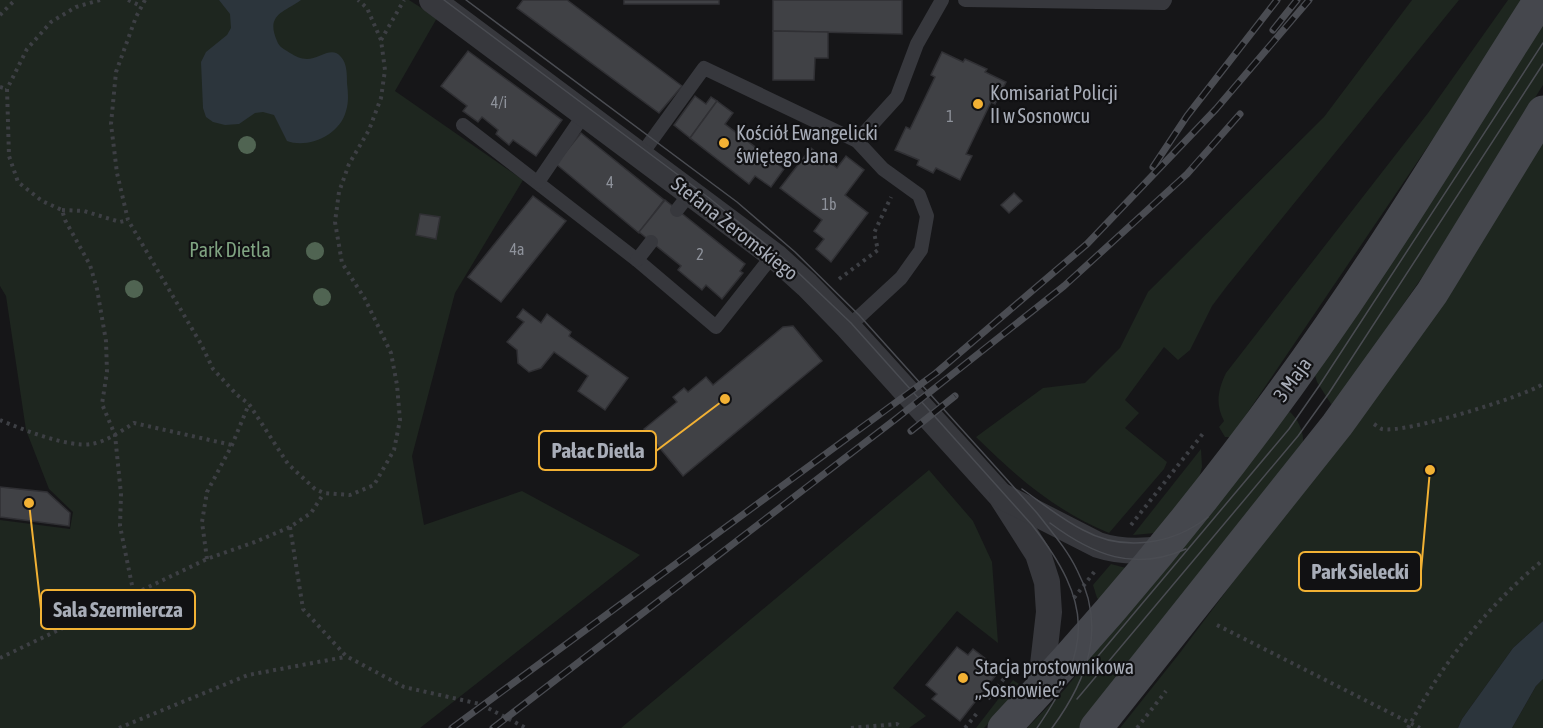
<svg xmlns="http://www.w3.org/2000/svg" width="1543" height="728" font-family="'Asap Condensed',sans-serif">
  <rect width="100%" height="100%" fill="#161618"/>
  <!-- green -->
  <g fill="#1e261f">
    <polygon points="0,0 409,0 437,18 395,91 523,180 455,293 412,456 424,525 522,491 640,555 420,728 0,728 0,520 70,529 73,512 49,489 26,430 6,296 0,286"/>
    <path d="M1412,0H1459L1227,286L1212,306L1190,350L1178,360L1164,347L1125,400L1139,413L1125,428L1167,462L1164,469L1109,533C1054,510 1018,478 976,437L1043,388L1085,383L1120,348L1148,292L1324,117Z"/>
    <path d="M1508,0H1521L1439,130L1231,437H1225L1219,427L1224,421C1215,404 1218,390 1226,373L1428,113Z"/>
    <polygon points="1543,18 1543,85 1427,270 1334,405 1331,404 1317,382 1314,372"/>
    <polygon points="1543,139 1543,621 1513,648 1462,719 1458,728 1120,728 1179,654 1431,318"/>
    <path d="M1290,412C1298,419 1304,432 1303,442L1080,728H1027L1066,688L1283,414Z"/>
    <polygon points="1201,449 1202,467 1199,478 1155,533 1133,535"/>
    <polygon points="929,470 973,521 992,562 998,643 957,611 893,688 926,716 909,728 621,728"/>
    <polygon points="1111,564 1126,568 1100,600 1097,598 1093,585"/>
    <polygon points="1543,679 1543,728 1512,728 1536,686"/>
    <polygon points="1013,680 1021,685 1013,697 984,728 976,728"/>
  </g>
  <!-- water -->
  <g fill="#2c353c">
    <path d="M219,0H301C285,12 265,14 277,41C279,47 284,49 290,53C295,56 301,59 307,59C319,59 332,45 341,57C347,63 347,75 347,83C348,92 349,102 346,111C340,135 308,149 287,141L274,115L263,112L255,113L239,124L225,125L213,122L206,117L203,108L201,62L206,52L227,35L231,28L230,14Z"/>
    <polygon points="1543,621 1543,679 1536,686 1512,728 1458,728 1462,719 1513,648"/>
  </g>
  <!-- building -->
  <g fill="#404145" stroke="#303034" stroke-width="1.5">
    <polygon points="523,0 567,0 682,86 659,113 517,8"/>
    <rect x="624" y="0" width="95" height="4"/>
    <polygon points="773,0 902,0 902,34 773,31"/>
    <polygon points="773,31 828,32 828,58 815,58 814,80 773,80"/>
    <polygon points="468,51 562,120 536,156 513,140 509,145 496,134 498,130 482,117 478,122 463,111 467,106 441,86"/>
    <polygon points="942,52 963,62 965,59 987,69 985,72 1006,82 995,104 991,102 966,154 972,156 960,180 936,168 933,173 917,165 919,160 895,150 906,127 910,129 935,77 931,75"/>
    <polygon points="695,96 706,104 711,97 717,101 690,138 674,125"/>
    <polygon points="717,101 733,113 725,124 784,169 771,187 755,176 749,184 690,138"/>
    <polygon points="581,133 664,200 639,233 556,164"/>
    <polygon points="811,148 837,168 846,156 864,170 845,195 868,213 831,262 816,249 824,239 814,231 822,220 780,188"/>
    <polygon points="1014,193 1022,201 1009,213 1001,205"/>
    <polygon points="533,196 566,221 501,302 468,277"/>
    <polygon points="665,200 745,264 740,271 743,273 722,299 706,285 702,290 678,270 681,266 639,232"/>
    <polygon points="420,214 440,217 436,239 416,235"/>
    <polygon points="523,309 541,323 547,314 571,332 569,336 628,378 605,410 578,391 588,376 554,352 541,368 529,372 518,363 517,350 507,342 524,322 517,317"/>
    <polygon points="793,326 822,361 683,476 644,429 677,402 673,397 684,388 688,392 706,377 713,385 783,327"/>
    <polygon points="0,487 47,492 70,513 69,526 0,517"/>
    <polygon points="957,647 968,655 973,649 1000,670 960,721 932,699 937,694 926,685"/>
  </g>
  <g fill="none" stroke-linecap="round" stroke-linejoin="round">
    <!-- path -->
    <g stroke="#3d3f44" stroke-width="4" stroke-dasharray="3 4.5" stroke-linecap="butt">
      <polyline points="100,0 76,7 51,22 27,49 7,89 9,156 18,182 42,201 62,210 65,220 90,265 97,289 106,341 107,372 102,404 115,435 121,494 120,526 134,595"/>
      <polyline points="128,0 141,6"/>
      <polyline points="145,0 136,17 116,72 111,124 117,173 128,220 201,344 213,369 237,395 249,404 288,464 315,489 324,493 350,495 374,485 394,450 400,420 397,385 391,353 365,299 342,263 335,222 339,192 349,164 369,130 381,98 385,70 381,40 367,8 358,0"/>
      <polyline points="0,15 15,0"/>
      <polyline points="381,40 404,0"/>
      <polyline points="0,87 7,89"/>
      <polyline points="62,210 84,211 120,222 128,220"/>
      <polyline points="839,279 878,250 874,233 891,197"/>
      <path d="M0,420C21,429 69,448 91,444C106,442 121,431 134,423L232,445"/>
      <path d="M1374,424C1377,426 1379,428 1382,429C1404,434 1523,397 1543,384"/>
      <polyline points="1131,525 1205,431"/>
      <polyline points="290,527 303,609 346,656 404,687 480,704 526,728"/>
      <polyline points="207,559 202,522 207,492 232,445 249,404"/>
      <polyline points="1074,598 1095,571"/>
      <polyline points="1217,625 1420,728"/>
      <polyline points="0,658 207,559 255,542 290,527 311,513 324,493"/>
      <polyline points="988,699 1017,662"/>
      <polyline points="119,728 248,675 345,657"/>
      <polyline points="851,728 897,724 902,728"/>
      <polyline points="965,728 978,712"/>
      <polyline points="1137,728 1166,691"/>
      <path d="M1408,728C1441,665 1487,606 1543,560"/>
    </g>
    <!-- service -->
    <g stroke="#37383d" stroke-width="14">
      <polyline points="965,0 1163,3 1165,0"/>
      <polyline points="463,125 637,260 716,327 773,255"/>
      <polyline points="857,141 897,97 917,44 942,0"/>
      <polyline points="641,155 704,68 857,141 883,169 919,195 927,216 921,250 901,278 848,327"/>
      <polyline points="538,182 585,113"/>
      <polyline points="677,210 691,192"/>
      <polyline points="637,260 651,242"/>
    </g>
    <!-- minor -->
    <g stroke="#37383d" stroke-width="26">
      <polyline points="432,0 776,257 807,285 848,327 1001,496 1038,554 1047,582 1049,612 1040,691"/>
      <path d="M1002,496L1098,545C1119,552 1139,552 1161,549"/>
    </g>
    <!-- secondary -->
    <g stroke="#45474d" stroke-width="33">
      <path d="M1004,728C1140,584 1265,427 1374,261C1431,175 1484,87 1540,0"/>
      <polyline points="1096,728 1337,425 1432,293 1543,112"/>
    </g>
    <!-- tram -->
    <g stroke="#4a4c52" stroke-width="1.5">
      <path d="M444,0L709,198L786,261L851,323L1032,525C1093,603 1093,647 1037,728"/>
      <path d="M466,0L737,202L795,252L859,315L1037,513C1051,531 1067,549 1077,570C1107,627 1088,679 1052,728"/>
      <path d="M1022,489C1042,503 1061,519 1083,530C1123,552 1172,545 1208,517"/>
      <path d="M1050,523C1093,555 1134,572 1186,549"/>
      <polyline points="1088,668 1289,429 1319,386 1543,43"/>
      <polyline points="1077,699 1298,436 1329,393 1543,64"/>
    </g>
    <!-- rail casing -->
    <g stroke="#4a4c52" stroke-width="7">
      <g id="rail">
        <polyline points="1273,30 1297,0"/>
        <polyline points="1153,167 1187,116 1277,0"/>
        <polyline points="911,431 955,396"/>
        <polyline points="452,728 936,373 1087,244 1216,109 1309,0"/>
        <polyline points="493,728 897,418 1064,286 1187,174 1240,114"/>
      </g>
    </g>
    <!-- rail -->
    <use href="#rail" stroke="#111113" stroke-width="4.5" stroke-dasharray="14" stroke-linecap="butt"/>
  </g>
  <!-- trees -->
  <g fill="#506452">
    <circle cx="247" cy="145" r="9"/>
    <circle cx="315" cy="251" r="9"/>
    <circle cx="134" cy="289" r="9"/>
    <circle cx="322" cy="297" r="9"/>
  </g>
  <!-- markers -->
  <g fill="#f2b134" stroke="#111113" stroke-width="2">
    <circle cx="978" cy="104" r="6"/>
    <circle cx="724" cy="143" r="6"/>
    <circle cx="963" cy="678" r="6"/>
  </g>
  <g text-anchor="middle" dominant-baseline="central" stroke-width="4.5" stroke-linejoin="round" paint-order="stroke">
    <!-- number labels -->
    <g font-size="16" fill="#8e929b">
      <text x="499" y="102">4/i</text>
      <text x="950" y="116">1</text>
      <text x="610" y="182">4</text>
      <text x="829" y="204">1b</text>
      <text x="517" y="249">4a</text>
      <text x="700" y="254">2</text>
    </g>
    <!-- poi labels -->
    <g font-size="20" fill="#a8adb8" stroke="#111113" text-anchor="start">
      <text x="990" y="92">Komisariat Policji<tspan x="990" dy="23">II w Sosnowcu</tspan></text>
      <text x="736" y="132">Kościół Ewangelicki<tspan x="736" dy="23">świętego Jana</tspan></text>
      <text x="975" y="666">Stacja prostownikowa<tspan x="975" dy="23">„Sosnowiec”</tspan></text>
    </g>
    <!-- street labels -->
    <g font-size="20" fill="#a8adb8" stroke="#111113">
      <text transform="translate(735 228) rotate(38)">Stefana Żeromskiego</text>
      <text transform="translate(1292 379) rotate(-54)">3 Maja</text>
    </g>
    <!-- park labels -->
    <g font-size="20" fill="#7fa381" stroke="#111113">
      <text x="230" y="249">Park Dietla</text>
    </g>
  </g>
  <!-- callouts -->
  <path fill="none" stroke="#f2b134" stroke-width="2" d="M725 399L656 451M1430 470L1421 571M29 503L41 609"/>
  <g fill="#f2b134" stroke="#111113" stroke-width="2">
    <circle cx="725" cy="399" r="6"/>
    <circle cx="1430" cy="470" r="6"/>
    <circle cx="29" cy="503" r="6"/>
  </g>
  <g fill="#111113" stroke="#f2b134" stroke-width="2">
    <rect x="539" y="431" width="117" height="39" rx="6"/>
    <rect x="1299" y="552" width="122" height="39" rx="6"/>
    <rect x="41" y="590" width="154" height="39" rx="6"/>
  </g>
  <g font-size="21" text-anchor="middle" font-weight="bold" fill="#a8adb8">
    <text x="598" y="458">Pałac Dietla</text>
    <text x="1360" y="579">Park Sielecki</text>
    <text x="118" y="617">Sala Szermiercza</text>
  </g>
</svg>
